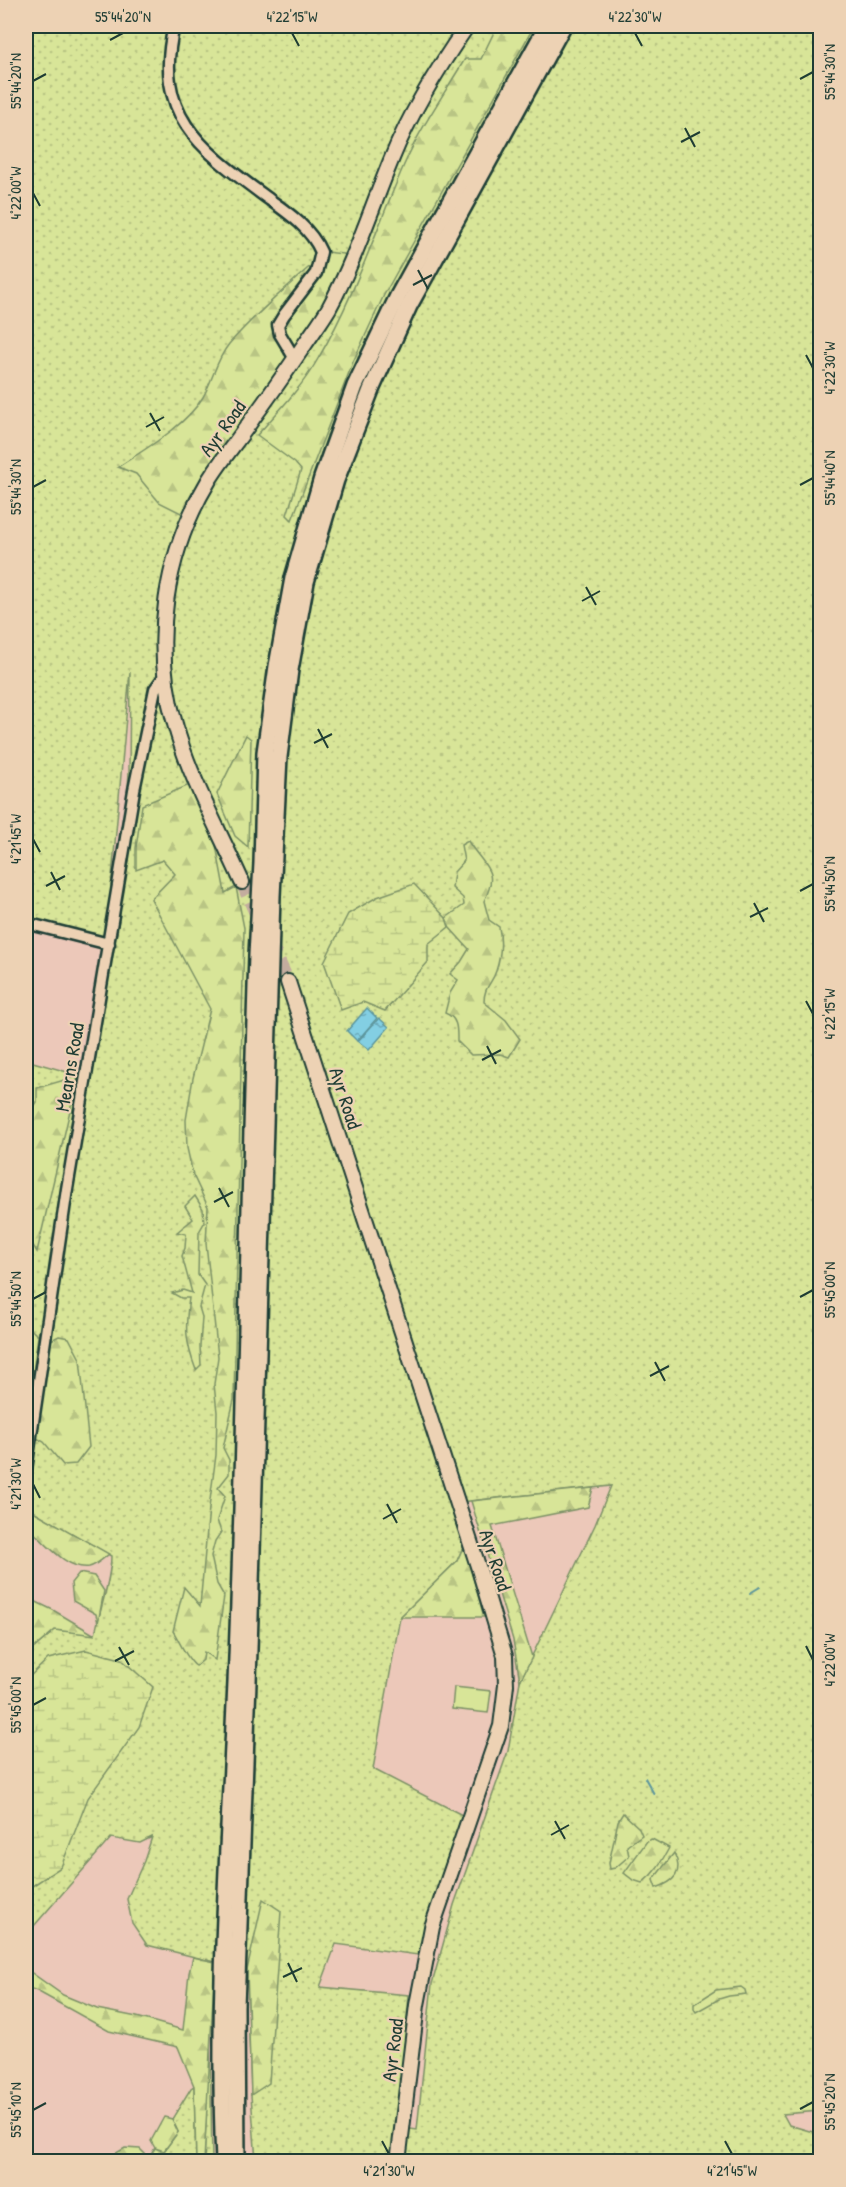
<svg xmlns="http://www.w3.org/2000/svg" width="846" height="2187" font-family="'Patrick Hand',sans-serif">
  <defs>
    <pattern id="grass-dots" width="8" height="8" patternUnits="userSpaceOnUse" patternTransform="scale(1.5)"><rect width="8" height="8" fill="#d8e598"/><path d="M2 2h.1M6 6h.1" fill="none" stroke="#b9c584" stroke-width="1.8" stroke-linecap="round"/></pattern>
    <pattern id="forest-firs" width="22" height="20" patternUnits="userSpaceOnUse" patternTransform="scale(1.5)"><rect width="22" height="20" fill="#d8e598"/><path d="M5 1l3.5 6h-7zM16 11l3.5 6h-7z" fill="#b9c584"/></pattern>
    <pattern id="wetland-marsh" width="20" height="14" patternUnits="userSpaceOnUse" patternTransform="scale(1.5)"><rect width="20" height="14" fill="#d8e598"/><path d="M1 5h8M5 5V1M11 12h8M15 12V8" fill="none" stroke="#b9c584"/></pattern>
    <pattern id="water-ripples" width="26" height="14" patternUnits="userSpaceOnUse" patternTransform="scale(1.5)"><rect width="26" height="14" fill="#83cfe3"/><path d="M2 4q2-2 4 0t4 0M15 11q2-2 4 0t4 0" fill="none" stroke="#6ba9b9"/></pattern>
  </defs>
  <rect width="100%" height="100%" fill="#ecc8b9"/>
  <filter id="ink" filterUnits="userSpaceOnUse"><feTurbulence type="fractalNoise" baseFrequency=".0167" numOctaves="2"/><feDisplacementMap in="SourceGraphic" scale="12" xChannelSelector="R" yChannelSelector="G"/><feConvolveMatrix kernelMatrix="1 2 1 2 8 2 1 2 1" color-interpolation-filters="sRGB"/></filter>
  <g filter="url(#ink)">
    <!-- grass -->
    <g fill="url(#grass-dots)" stroke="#7c9166" stroke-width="1.5" fill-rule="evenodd">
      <path d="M26,26H820V2111L783,2114L789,2125L820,2134V2161H256L251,2095L247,1970L147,1945L132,1923L127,1899L144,1861L152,1837L140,1843L111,1838L26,1935V1655L55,1630L95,1634C100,1609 111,1580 111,1556L26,1507V1502L47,1342L93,1061L120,914L129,772L130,672L106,945L26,927ZM611,1486L595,1525L520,1681L508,1751L454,1905L432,1984L417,2130L397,2127L409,1995L320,1987L336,1944L418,1955L462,1815L373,1769L400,1617L457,1561L464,1545L451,1503Z"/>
      <polygon points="26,1060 78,1075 47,1295 38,1336 26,1325"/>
      <polygon points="210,2035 212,2161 204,2162"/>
      <polygon points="194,2086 196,2161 152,2161 149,2158 155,2148 164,2151 178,2132 172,2119 191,2088"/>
    </g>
    <!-- forest -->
    <g fill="url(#forest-firs)" stroke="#7c9166" stroke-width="1.5">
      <path d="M497,26H534L384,295L353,362L292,520L287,515L301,470L295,463L257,435C279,411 303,386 319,357C355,296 376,229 404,165C420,128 444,94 465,59H481Z"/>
      <path d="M326,252L352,255L297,349L185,515L159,502L136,474L118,467C145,449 186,426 203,397C213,380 216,360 229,344C258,311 293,282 326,252Z"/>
      <polygon points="246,735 251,739 248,847 235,836 217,794"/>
      <path d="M187,786H190L216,845L225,893L236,887L244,928L234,1400L223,1448L229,1460V1474L218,1488L225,1496L217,1520L221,1532L215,1541L211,1556L217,1584L224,1596L215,1660L204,1652L203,1660L196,1666C187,1660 180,1642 173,1631L184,1587L200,1606L209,1508L216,1455L217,1412L214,1384L218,1357L206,1243L208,1207L193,1175L187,1148L186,1120L193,1078L210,1009L151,899L175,874L163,860L136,870V848L142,805Z"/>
      <path d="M468,841C484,867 500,870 484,901L489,920L499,927C502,942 501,956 496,971C492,984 484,986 484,1002L506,1020L520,1039L509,1057L500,1054L471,1055L457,1041C457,1029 458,1018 445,1013L450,993L458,980L450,974L461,962L469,949L449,927L446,918L464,905L463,898L452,888L454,872L464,861L461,845Z"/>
      <polygon points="78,1076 37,1252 26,1234 26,1119 37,1102 37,1088"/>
      <path d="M195,1196L203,1209L204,1223L199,1232L198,1275L205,1285L199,1307L202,1317L200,1346L201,1365L196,1370C185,1341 185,1328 189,1298H181L172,1293L183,1290L192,1293L182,1256L185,1248L186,1234L177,1232L193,1219L185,1206Z"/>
      <polygon points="26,1325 38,1336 26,1423"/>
      <polygon points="59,1336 69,1338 80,1359 89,1447 76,1464 63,1465 44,1442 35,1437 47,1342"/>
      <polygon points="593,1488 588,1507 492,1526 532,1657 520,1681 513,1640 471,1501"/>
      <path d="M26,1507L109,1554C104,1558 95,1566 89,1567C67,1570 47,1544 32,1531L26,1541Z"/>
      <polygon points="464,1545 484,1617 400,1617 457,1561"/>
      <polygon points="79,1573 94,1576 104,1591 98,1623 96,1614 73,1601 71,1583"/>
      <polygon points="26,1597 53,1610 95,1635 55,1630 26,1655"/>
      <polygon points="623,1813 639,1828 642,1835 627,1846 629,1856 615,1868 610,1869 609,1863 618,1821"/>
      <path d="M652,1839L669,1848C662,1861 655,1873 642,1883L633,1880L624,1873L647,1841Z"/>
      <path d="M674,1853C684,1873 674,1882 656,1888L653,1880Z"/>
      <polygon points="263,1899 281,1911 269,2083 251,2095 247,1970"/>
      <polygon points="193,1957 215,1962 204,2161 196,2161 194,2086 178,2047 109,2031 37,1991 26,1987 26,1969 63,1995 97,2009 137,2017 183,2030 189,1973"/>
      <polygon points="741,1987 745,1990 746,1994 729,1996 719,1999 696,2012 694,2009 694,2004 716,1990"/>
      <polygon points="164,2117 172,2119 178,2132 164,2151 155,2148 151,2141"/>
      <polygon points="125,2148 140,2149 152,2161 108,2161 111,2156"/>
    </g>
    <!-- wetland -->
    <g fill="url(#wetland-marsh)" stroke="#7c9166" stroke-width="1.5">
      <polygon points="414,884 446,918 449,927 428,944 428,962 385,1011 363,1002 341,1010 324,962 348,914 377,897"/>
      <polygon points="86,1650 121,1659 153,1687 139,1727 88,1798 61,1867 26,1890 26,1680 48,1659"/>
    </g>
    <!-- garden -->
    <polygon fill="#d8e598" stroke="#7c9166" stroke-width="1.5" points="454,1687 491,1691 488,1713 452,1709"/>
    <!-- water -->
    <g fill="url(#water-ripples)" stroke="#5b959d" stroke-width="1.5">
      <polygon points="367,1008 377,1018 357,1041 347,1031"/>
      <polygon points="379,1018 389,1027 369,1050 358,1041"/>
    </g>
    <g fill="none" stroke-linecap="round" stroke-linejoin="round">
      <!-- stream -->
      <g stroke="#5b959d" stroke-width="2">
        <polyline points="750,1593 760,1587"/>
        <polyline points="645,1778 654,1794"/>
      </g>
      <!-- major-tunnel -->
      <g stroke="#c3ac9e" stroke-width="14" stroke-dasharray="14 7" stroke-linecap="butt">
        <polyline points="242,882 259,920"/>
        <polyline points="270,943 288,982"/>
      </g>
      <!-- minor casing -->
      <g stroke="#1f3d34" stroke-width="15">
        <g id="minor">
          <path d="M174,26C152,118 204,151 270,200C290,214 311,229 321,252L316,273L284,315L278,325L280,334L295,359"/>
          <polyline points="26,923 109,944"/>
          <polyline points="26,1470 67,1189 134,790 155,689 165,675"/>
        </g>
      </g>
      <!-- major casing -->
      <g stroke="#1f3d34" stroke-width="18">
        <g id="major">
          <path d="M242,882C219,830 190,779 175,724C151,642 165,553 209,480C222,459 239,439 253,418C271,394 288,369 305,344C313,332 322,320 329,308C355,260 371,209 392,158C411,111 438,68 467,26"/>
          <polyline points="288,982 478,1566 505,1656 506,1685 501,1726 432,1927 417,2005 398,2162"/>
        </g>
      </g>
      <!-- highway casing -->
      <g stroke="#1f3d34" stroke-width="20">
        <g id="highway">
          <path d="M224,2162C217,2002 229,1842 236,1682C246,1440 249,1197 257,955L262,863L265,752L277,666L293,578L322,478L355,386L398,296L547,26"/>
          <polyline points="237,2162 236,2006 248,1682 272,896 279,757 290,670 306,582 336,480 371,390 409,306 563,26"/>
        </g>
      </g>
      <!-- minor -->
      <use href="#minor" stroke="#edd2b4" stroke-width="10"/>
      <!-- major -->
      <use href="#major" stroke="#edd2b4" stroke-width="14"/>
      <!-- highway -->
      <use href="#highway" stroke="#edd2b4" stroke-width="15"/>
    </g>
  </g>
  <!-- ticks -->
  <path fill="none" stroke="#1f3d34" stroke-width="2" d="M292,33L299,46M635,33L642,46M110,40L123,33M800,79L813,72M33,81L46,74M685,128L695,147M681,142L700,132M33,193L40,206M418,270L428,289M413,285L432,275M806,355L813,368M150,413L160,431M146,427L164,417M800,485L813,478M33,487L46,480M586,587L596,605M582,601L600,591M318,729L328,748M314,743L332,734M33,839L40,852M51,872L60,890M46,886L65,876M800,891L813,884M754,903L764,922M750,917L768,908M806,1001L813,1014M487,1046L496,1064M482,1060L501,1050M219,1188L229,1207M214,1202L233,1192M800,1297L813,1290M33,1299L46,1292M655,1362L665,1381M650,1376L669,1366M33,1484L40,1498M387,1504L397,1523M383,1519L401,1509M806,1646L813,1660M119,1647L129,1665M115,1661L134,1651M33,1705L46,1698M555,1821L565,1839M551,1835L569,1825M288,1963L297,1982M283,1977L302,1968M800,2109L813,2102M33,2110L46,2103M382,2141L389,2154M725,2141L732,2154"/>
  <g text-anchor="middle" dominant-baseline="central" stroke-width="4.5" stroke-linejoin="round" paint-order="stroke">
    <!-- street labels -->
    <g font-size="20" fill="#1f3d34" stroke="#edd2b4">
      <text transform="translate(222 428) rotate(-54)">Ayr Road</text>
      <text transform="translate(69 1067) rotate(-80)">Mearns Road</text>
      <text transform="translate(346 1098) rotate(72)">Ayr Road</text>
      <text transform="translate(496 1560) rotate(72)">Ayr Road</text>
      <text transform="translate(392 2050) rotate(-83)">Ayr Road</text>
    </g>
  </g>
  <!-- margin -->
  <rect width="846" height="2187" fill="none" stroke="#edd2b4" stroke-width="66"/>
  <rect x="33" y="33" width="780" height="2121" fill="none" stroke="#1f3d34" stroke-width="2"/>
  <g font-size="15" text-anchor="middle" fill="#1f3d34">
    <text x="123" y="22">55°44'20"N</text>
    <text x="292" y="22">4°22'15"W</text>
    <text x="635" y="22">4°22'30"W</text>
    <text transform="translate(830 72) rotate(-90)" y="5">55°44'30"N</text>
    <text transform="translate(16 81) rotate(-90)" y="5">55°44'20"N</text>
    <text transform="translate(16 193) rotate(-90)" y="5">4°22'00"W</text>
    <text transform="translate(830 368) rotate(-90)" y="5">4°22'30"W</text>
    <text transform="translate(830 478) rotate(-90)" y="5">55°44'40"N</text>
    <text transform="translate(16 487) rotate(-90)" y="5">55°44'30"N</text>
    <text transform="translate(16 839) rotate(-90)" y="5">4°21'45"W</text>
    <text transform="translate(830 884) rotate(-90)" y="5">55°44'50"N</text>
    <text transform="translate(830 1014) rotate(-90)" y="5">4°22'15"W</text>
    <text transform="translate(830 1290) rotate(-90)" y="5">55°45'00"N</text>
    <text transform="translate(16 1299) rotate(-90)" y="5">55°44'50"N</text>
    <text transform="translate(16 1484) rotate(-90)" y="5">4°21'30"W</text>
    <text transform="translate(830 1660) rotate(-90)" y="5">4°22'00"W</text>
    <text transform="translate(16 1705) rotate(-90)" y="5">55°45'00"N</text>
    <text transform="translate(830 2102) rotate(-90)" y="5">55°45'20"N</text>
    <text transform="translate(16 2110) rotate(-90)" y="5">55°45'10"N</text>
    <text x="389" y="2176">4°21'30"W</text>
    <text x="732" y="2176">4°21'45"W</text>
  </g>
</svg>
